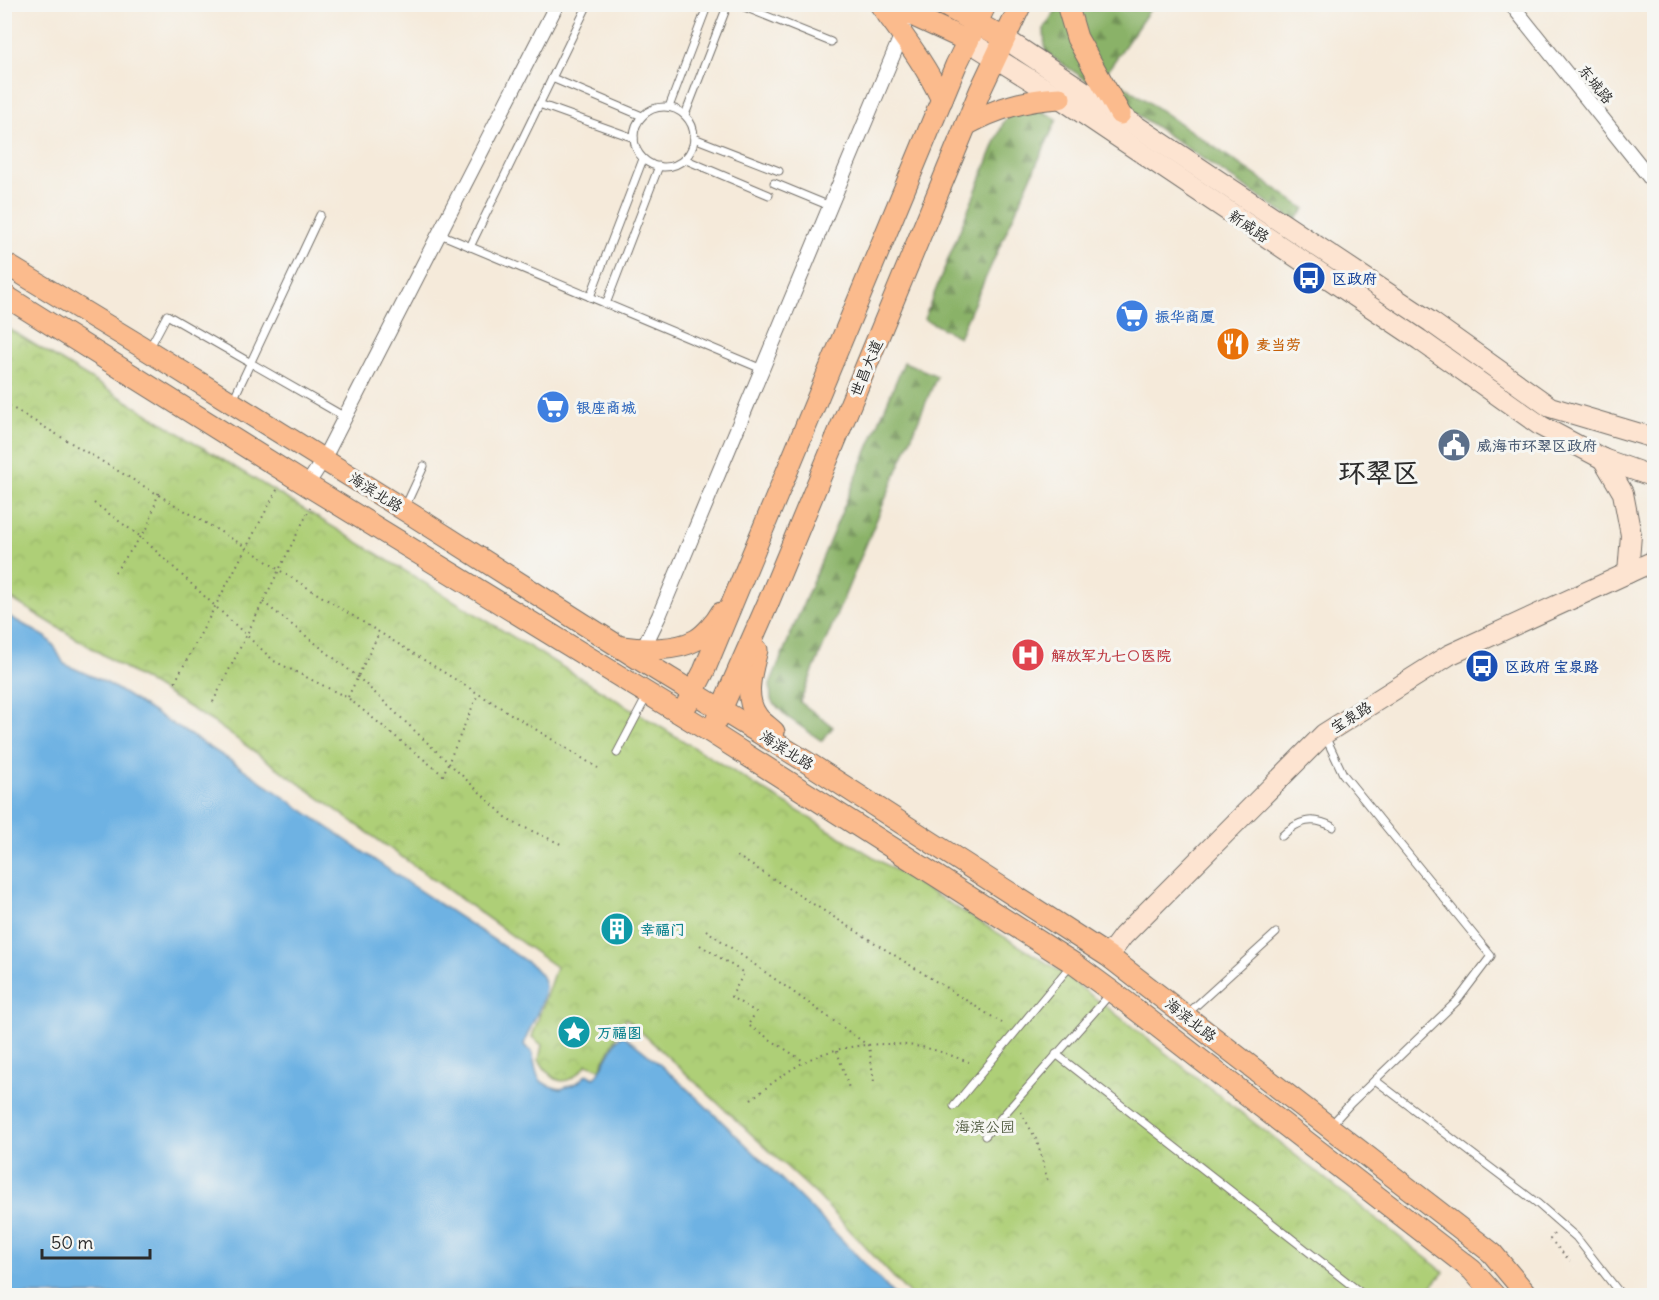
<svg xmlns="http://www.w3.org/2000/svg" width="1659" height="1300" font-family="Delius,'LXGW WenKai TC',sans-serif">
  <defs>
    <pattern id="forest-firs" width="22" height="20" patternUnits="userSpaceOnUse" patternTransform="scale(1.5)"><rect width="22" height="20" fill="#8ab268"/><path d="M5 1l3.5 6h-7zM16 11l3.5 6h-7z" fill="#719156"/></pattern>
    <pattern id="park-crowns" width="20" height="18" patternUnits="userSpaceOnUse" patternTransform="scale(1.5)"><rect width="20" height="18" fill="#aecf77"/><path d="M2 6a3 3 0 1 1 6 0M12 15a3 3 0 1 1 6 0" fill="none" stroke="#96b267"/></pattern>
  </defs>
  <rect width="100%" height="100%" fill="#f6f6f2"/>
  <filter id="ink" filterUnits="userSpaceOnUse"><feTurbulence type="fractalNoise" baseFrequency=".0167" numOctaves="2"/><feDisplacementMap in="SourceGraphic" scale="12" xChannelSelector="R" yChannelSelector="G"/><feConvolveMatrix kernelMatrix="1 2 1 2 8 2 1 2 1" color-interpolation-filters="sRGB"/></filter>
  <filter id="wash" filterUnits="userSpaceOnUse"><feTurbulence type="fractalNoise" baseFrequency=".008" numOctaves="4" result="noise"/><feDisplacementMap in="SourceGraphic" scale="24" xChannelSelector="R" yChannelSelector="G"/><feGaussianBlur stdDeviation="1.35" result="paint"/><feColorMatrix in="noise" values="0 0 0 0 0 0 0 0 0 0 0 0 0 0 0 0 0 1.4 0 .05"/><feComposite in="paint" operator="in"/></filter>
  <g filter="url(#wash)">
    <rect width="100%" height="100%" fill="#f5eada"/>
    <!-- forest -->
    <g fill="url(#forest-firs)" stroke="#5a6e4a" stroke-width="1.5">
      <polygon points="1060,5 1153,5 1106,73 1305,209 1295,221 1045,52 1044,28"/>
      <polygon points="1027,103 1057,119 959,337 924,319 1004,121"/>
      <polygon points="904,362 937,376 800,702 833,727 822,741 786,716 771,700 770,684"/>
    </g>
    <!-- park -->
    <path fill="url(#park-crowns)" stroke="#6c7d51" stroke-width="1.5" d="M4,326L1052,966L1112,1011L1444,1272L1423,1296L910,1295L818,1196L626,1018L600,1069L587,1064C567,1088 555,1086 539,1060L542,1045L532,1037L556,967L213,722L5,595Z"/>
    <!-- water -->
    <path fill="#6eb2e3" stroke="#4c6e87" stroke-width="1.5" d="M5,614L46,637L54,646L64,664L107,683L236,764L408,883L533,966C537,971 543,975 544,982C549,999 528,1027 524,1045L532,1052C538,1074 532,1083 561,1089L577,1083L587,1074L594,1078L597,1076L617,1040L621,1036H624C665,1066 700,1101 737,1136C791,1188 844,1240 894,1295H5Z"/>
  </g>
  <g filter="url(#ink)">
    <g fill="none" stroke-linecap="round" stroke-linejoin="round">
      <!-- lane casing -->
      <g stroke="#726e68" stroke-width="9">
        <g id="lane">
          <polyline points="737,4 831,42"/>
          <polyline points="552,78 642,116"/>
          <polyline points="539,104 634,138"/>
          <circle cx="664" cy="137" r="30"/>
          <polyline points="669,107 708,4"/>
          <polyline points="685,115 728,4"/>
          <polyline points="694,138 779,171"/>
          <polyline points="684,159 769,195"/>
          <polyline points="774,183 830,206"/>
          <polyline points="440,234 762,369"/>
          <polyline points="470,247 588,4"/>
          <polyline points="590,297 643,159"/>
          <polyline points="606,304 659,166"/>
          <polyline points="149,349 167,315 345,417"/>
          <polyline points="233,400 320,215"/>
          <polyline points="405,507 424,466"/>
          <polyline points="1325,736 1343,774 1491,956 1457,1001 1351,1103 1330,1126"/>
          <polyline points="617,753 647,696"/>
          <path d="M1282,836C1298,820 1313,816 1333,827"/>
          <polyline points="1187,1014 1276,933"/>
          <polyline points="1056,1054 1365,1296"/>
          <polyline points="1375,1080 1537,1203 1576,1237 1622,1296"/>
          <polyline points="954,1106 1071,965"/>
          <polyline points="985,1136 1111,993"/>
        </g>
      </g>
      <!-- street casing -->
      <g stroke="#726e68" stroke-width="16">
        <g id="street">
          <polyline points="1511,4 1654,183"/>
          <polyline points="307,485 323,460 557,4"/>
          <polyline points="641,653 659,616 904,29"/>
        </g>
      </g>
      <!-- secondary casing -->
      <g stroke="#726e68" stroke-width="22">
        <g id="secondary">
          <polyline points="1004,38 1431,322 1550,407 1654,438"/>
          <polyline points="968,41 1060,98 1420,340 1541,426 1603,459 1654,477"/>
          <polyline points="1603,459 1623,493 1631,535 1628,573"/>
          <polyline points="1108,956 1123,936 1324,734 1449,655 1654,561"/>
        </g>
      </g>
      <!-- primary casing -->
      <g stroke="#726e68" stroke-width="23">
        <g id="primary">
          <path d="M880,4C903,36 926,65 942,100"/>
          <polyline points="888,4 968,41"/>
          <polyline points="942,4 1004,38"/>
          <polyline points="1067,4 1077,38 1120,114"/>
          <path d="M966,125C997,108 1025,100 1060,98"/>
          <polyline points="4,263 139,345 414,516 637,658 805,761 1108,956 1492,1253 1528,1296"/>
          <polyline points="4,295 307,485 712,733 1073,963 1126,1002 1472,1270 1495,1296"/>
          <path d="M622,647C643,650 676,651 696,640C705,635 716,622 721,613"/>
          <path d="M757,650C752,670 743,697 757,716C761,722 769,727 774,732"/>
          <polyline points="687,704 704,671 956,65 986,4"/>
          <polyline points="716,721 768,603 980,91 1021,4"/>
        </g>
      </g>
      <!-- path -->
      <g stroke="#726e68" stroke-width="2" stroke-dasharray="1.5 4.5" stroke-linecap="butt">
        <polyline points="4,403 246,547 279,570 598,768"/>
        <polyline points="94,503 141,537 274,661 348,698 443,775 478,694"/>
        <polyline points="115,572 148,527 159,491"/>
        <polyline points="263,602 358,677 510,821 563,845"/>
        <polyline points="175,682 278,488"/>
        <polyline points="348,697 379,633"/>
        <polyline points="213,702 310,508"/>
        <polyline points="737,856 1002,1023"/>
        <polyline points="706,930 869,1046 874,1082"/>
        <polyline points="700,945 744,973 731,997 756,1012 748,1025 805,1062"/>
        <polyline points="837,1051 849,1088"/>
        <path d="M751,1099C772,1084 792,1066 817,1056C849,1043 900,1040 934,1050C946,1053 957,1058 969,1062"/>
        <polyline points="1021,1112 1037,1141 1048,1182"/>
        <polyline points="1554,1234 1550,1239 1570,1261"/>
      </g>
      <!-- lane -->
      <use href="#lane" stroke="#fff" stroke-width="7"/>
      <!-- street -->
      <use href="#street" stroke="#fff" stroke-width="14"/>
      <!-- secondary -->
      <use href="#secondary" stroke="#fde4d1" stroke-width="20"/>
      <!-- primary -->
      <use href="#primary" stroke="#fbbb8d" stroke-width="21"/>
    </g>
  </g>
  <!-- icons -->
  <defs>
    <g id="bus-disc" transform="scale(1.725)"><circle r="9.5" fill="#1a4fb4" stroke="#f6f6f2"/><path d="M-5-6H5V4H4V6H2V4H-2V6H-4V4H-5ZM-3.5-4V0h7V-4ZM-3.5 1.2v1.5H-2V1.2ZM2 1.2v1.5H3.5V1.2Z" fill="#fff"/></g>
    <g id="supermarket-disc" transform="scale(1.725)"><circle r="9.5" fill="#3f7fe0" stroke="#f6f6f2"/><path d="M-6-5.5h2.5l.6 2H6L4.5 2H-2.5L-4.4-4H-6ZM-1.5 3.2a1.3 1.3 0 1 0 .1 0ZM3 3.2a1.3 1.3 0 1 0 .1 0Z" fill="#fff"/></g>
    <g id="restaurant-disc" transform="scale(1.725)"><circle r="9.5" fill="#e8710a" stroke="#f6f6f2"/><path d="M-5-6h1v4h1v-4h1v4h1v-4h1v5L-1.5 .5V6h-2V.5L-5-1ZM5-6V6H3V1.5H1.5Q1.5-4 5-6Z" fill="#fff"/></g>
    <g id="civic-disc" transform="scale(1.725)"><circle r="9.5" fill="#5c6f8a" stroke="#f6f6f2"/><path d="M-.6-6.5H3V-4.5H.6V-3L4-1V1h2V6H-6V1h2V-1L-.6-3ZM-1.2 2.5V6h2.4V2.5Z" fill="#fff"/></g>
    <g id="hospital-disc" transform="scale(1.725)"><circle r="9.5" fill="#e0444e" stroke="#f6f6f2"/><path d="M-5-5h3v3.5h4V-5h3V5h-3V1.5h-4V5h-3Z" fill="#fff"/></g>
    <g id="building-disc" transform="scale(1.725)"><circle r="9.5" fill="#0f9aa8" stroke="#f6f6f2"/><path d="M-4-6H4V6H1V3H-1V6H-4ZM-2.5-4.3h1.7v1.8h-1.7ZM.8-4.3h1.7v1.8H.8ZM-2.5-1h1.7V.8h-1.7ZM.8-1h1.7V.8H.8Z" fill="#fff"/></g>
    <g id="sight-disc" transform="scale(1.725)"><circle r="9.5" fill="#0f9aa8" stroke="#f6f6f2"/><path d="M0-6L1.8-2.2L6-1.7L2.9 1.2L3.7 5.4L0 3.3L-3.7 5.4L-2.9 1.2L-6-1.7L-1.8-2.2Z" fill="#fff"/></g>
  </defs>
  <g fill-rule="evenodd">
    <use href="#bus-disc" x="1309" y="278"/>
    <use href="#supermarket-disc" x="1132" y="316"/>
    <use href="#restaurant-disc" x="1233" y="344"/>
    <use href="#supermarket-disc" x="553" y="407"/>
    <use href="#civic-disc" x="1454" y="445"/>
    <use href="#hospital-disc" x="1028" y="655"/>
    <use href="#bus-disc" x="1482" y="666"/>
    <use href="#building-disc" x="617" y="929"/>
    <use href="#sight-disc" x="574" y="1032"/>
  </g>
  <g text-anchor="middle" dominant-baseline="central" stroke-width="6" stroke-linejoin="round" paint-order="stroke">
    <!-- street labels -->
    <g font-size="15" fill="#2b2b2b" stroke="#f6f6f2">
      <text transform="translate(1596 84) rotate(51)">东城路</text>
      <text transform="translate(1249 226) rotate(34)">新威路</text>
      <text transform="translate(866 368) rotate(-67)">世昌大道</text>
      <text transform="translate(376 492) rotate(32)">海滨北路</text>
      <text transform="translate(1351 717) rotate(-32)">宝泉路</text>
      <text transform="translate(787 750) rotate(32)">海滨北路</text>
      <text transform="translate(1191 1020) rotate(38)">海滨北路</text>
    </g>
    <!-- transit labels -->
    <g font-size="15" font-weight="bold" fill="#164399" stroke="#f6f6f2" text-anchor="start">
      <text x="1332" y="278">区政府</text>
      <text x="1505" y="666">区政府 宝泉路</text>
    </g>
    <!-- shop labels -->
    <g font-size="15" font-weight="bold" fill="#366cbe" stroke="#f6f6f2" text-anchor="start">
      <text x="1155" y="316">振华商厦</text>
      <text x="576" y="407">银座商城</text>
    </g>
    <!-- food labels -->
    <g font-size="15" font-weight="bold" fill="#c56008" stroke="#f6f6f2" text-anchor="start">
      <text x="1256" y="344">麦当劳</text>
    </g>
    <!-- service labels -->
    <g font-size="15" font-weight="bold" fill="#4e5e75" stroke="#f6f6f2" text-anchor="start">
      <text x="1477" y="445">威海市环翠区政府</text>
    </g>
    <!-- health labels -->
    <g font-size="15" font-weight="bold" fill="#be3a42" stroke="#f6f6f2" text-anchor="start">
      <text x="1051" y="655">解放军九七〇医院</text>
    </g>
    <!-- culture labels -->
    <g font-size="15" font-weight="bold" fill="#0d838f" stroke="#f6f6f2" text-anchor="start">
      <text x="640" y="929">幸福门</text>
      <text x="597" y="1032">万福图</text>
    </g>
    <!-- park labels -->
    <g font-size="15" fill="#525c42" stroke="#f6f6f2">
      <text x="985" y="1126">海滨公园</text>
    </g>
    <!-- town labels -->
    <g font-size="27" font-weight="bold" fill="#2b2b2b" stroke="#f6f6f2">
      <text x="1379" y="472">环翠区</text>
    </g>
  </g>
  <!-- margin -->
  <rect width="1659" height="1300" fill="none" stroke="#f6f6f2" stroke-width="24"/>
  <!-- scale -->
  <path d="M42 1249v9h108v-9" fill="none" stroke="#2b2b2b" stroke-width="3"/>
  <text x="51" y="1249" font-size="18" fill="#2b2b2b" stroke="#f6f6f2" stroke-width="4.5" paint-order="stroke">50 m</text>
</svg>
